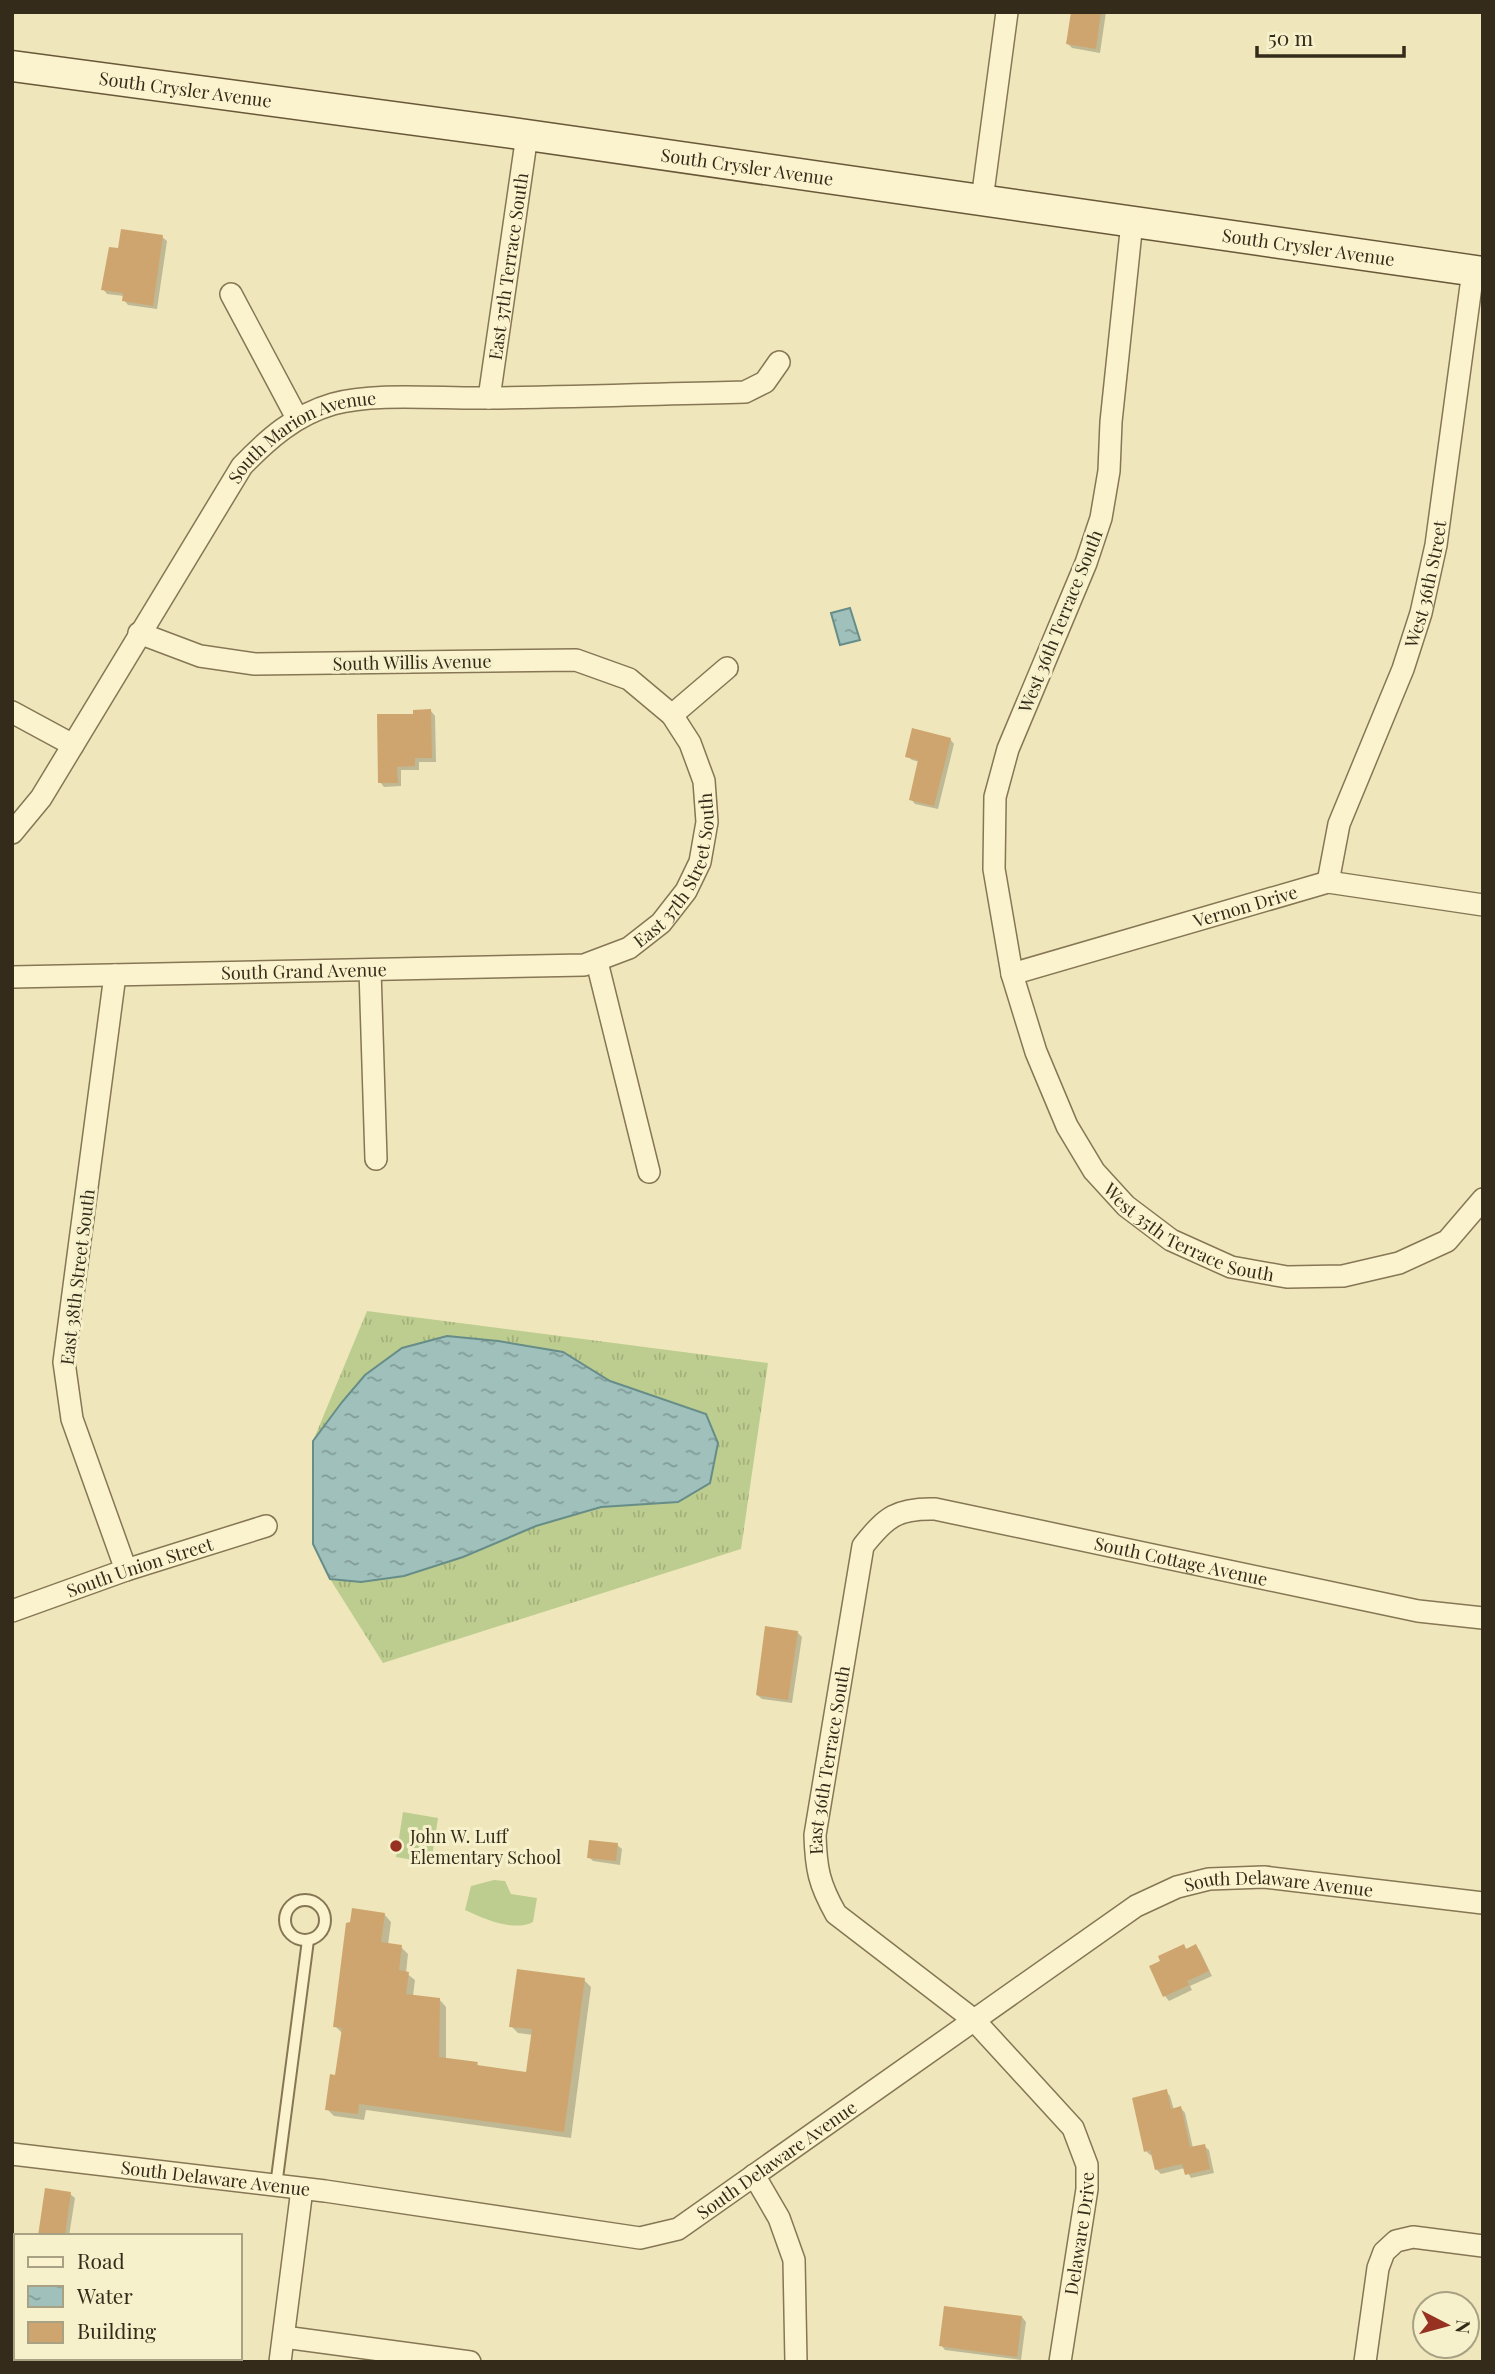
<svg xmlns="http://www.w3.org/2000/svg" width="1495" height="2374" font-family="'Playfair Display',serif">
  <defs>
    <pattern id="grass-tufts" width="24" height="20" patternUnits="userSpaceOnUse" patternTransform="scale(1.75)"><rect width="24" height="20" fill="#bdcd8f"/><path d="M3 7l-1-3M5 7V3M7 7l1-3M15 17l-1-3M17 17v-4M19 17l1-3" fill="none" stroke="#a3b07b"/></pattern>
    <pattern id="water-ripples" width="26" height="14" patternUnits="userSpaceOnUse" patternTransform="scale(1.75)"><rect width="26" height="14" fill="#9fc0bb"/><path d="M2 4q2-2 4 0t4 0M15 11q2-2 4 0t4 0" fill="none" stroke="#829c97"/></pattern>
  </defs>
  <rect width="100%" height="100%" fill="#efe7bb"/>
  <!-- grass -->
  <polygon fill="url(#grass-tufts)" points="367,1311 768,1363 741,1549 383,1663 330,1579 361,1582 404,1576 463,1557 536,1526 601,1507 678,1502 676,1403 610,1381 563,1352 498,1341 447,1336 402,1348 365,1375 342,1402 313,1441"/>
  <!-- park -->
  <g fill="#bdcd8f">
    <polygon points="403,1812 438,1818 431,1863 396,1857"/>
    <path d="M494,1880L505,1881L511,1894L537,1898L533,1922C514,1932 484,1919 465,1910L471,1886Z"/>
  </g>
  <!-- water -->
  <g fill="url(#water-ripples)" stroke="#678d89" stroke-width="2">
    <polygon points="850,608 860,640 840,645 831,613"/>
    <polygon points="447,1336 498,1341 563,1352 610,1381 706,1414 718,1443 710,1483 678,1502 601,1507 536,1526 463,1557 404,1576 361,1582 330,1579 313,1544 313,1441 342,1402 365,1375 402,1348"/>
  </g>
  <!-- shadow -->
  <g fill="#0003">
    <polygon points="1072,12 1106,12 1100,53 1072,48 1068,44"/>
    <polygon points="162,237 167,241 157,309 128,305 124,300 124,296 107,294 103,289"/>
    <polygon points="431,711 435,716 436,762 419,762 419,770 401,770 401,786 384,787 380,782 415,716"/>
    <polygon points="950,739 954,744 938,809 915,804 911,799 920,762 912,760 907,756"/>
    <polygon points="797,1632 802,1637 792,1703 762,1699 757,1695"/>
    <polygon points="617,1845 622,1849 620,1865 593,1861 589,1857"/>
    <polygon points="384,1914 391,1922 388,1945 401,1947 408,1954 406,1973 415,1980 413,1996 439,1999 446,2007 446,2059 477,2064 481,2068 527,2074 533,2035 518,2033 511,2026 584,1980 591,1987 571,2138 366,2110 364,2120 334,2116 327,2109 337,2076 343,2034 335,2026"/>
    <polygon points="1183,1946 1188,1950 1196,1946 1200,1951 1212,1976 1190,1986 1192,1990 1169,2001 1165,1996 1151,1967"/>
    <polygon points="1166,2091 1170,2096 1174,2110 1181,2108 1185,2113 1193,2148 1204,2146 1209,2150 1214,2173 1191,2178 1185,2168 1161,2174 1156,2169 1153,2154 1150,2155 1146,2151"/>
    <polygon points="70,2194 75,2198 69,2236 40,2236"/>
    <polygon points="1022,2317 1026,2322 1021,2360 945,2350 941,2345"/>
  </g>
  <!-- building -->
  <g fill="#cfa56f">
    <polygon points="1071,12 1101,12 1096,49 1066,44"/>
    <polygon points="121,229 163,235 153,306 122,301 123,293 101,290 109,247 118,248"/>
    <polygon points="431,709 432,758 415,758 415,766 397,767 398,783 378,783 377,714 413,714 413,710"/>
    <polygon points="912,728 951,738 934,806 909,800 918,760 905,757"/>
    <polygon points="765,1626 798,1631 788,1700 756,1695"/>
    <polygon points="589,1840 618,1843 616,1861 587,1858"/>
    <polygon points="352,1908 385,1913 381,1942 402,1945 399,1970 409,1972 406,1994 440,1998 439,2057 478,2062 477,2065 526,2072 532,2029 509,2027 517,1969 585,1978 564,2132 359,2104 358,2114 325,2110 330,2074 335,2075 342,2028 333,2027 346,1923 350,1922"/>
    <polygon points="1184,1944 1186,1949 1196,1944 1209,1971 1187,1981 1189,1985 1163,1997 1149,1966 1160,1961 1158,1956"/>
    <polygon points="1167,2089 1171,2109 1181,2106 1190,2147 1205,2144 1210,2169 1185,2175 1182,2164 1155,2170 1150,2150 1144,2152 1132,2098"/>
    <polygon points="45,2188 71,2192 65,2236 38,2236"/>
    <polygon points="944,2306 1022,2316 1017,2357 939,2346"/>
  </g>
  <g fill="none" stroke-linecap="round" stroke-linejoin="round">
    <!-- lane casing -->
    <g stroke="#867654" stroke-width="14">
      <g id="lane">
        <circle cx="305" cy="1920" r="20"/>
        <polyline points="276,2186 308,1940"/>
      </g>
    </g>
    <!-- street casing -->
    <g stroke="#867654" stroke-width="24">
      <g id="street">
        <polyline points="982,200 1007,12"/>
        <path id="s1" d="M1132,222L1111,422L1109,471L1101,518L1086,563L1008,749L995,797L994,869L1012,974L1036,1052L1067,1126L1094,1171L1126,1206L1171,1240L1231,1267L1287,1277L1343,1276L1399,1263L1447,1241L1483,1199"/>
        <polyline points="231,294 297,418"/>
        <path id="s2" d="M489,398L527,135"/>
        <polyline points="12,712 73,745"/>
        <polyline points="672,715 727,668"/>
        <path id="s3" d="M12,833L41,798L242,466C268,439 295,415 333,404C375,392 442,399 488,398C573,397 659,394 745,392L765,382L779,362"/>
        <path id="s4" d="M1328,882L1339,824L1403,669L1421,613L1436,545L1473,271"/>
        <polyline points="597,962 649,1172"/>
        <polyline points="370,970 376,1159"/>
        <path id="s5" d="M1012,974L1328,882L1483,905"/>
        <polyline points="115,975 64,1362 72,1419 126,1570"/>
        <path id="s6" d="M12,977L584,965L629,948L661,923L686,891L700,862L707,822L704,781L690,743L672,715L629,679L576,660L255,664L200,656L139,633"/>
        <path id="s7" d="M12,1611L126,1570L266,1526"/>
        <path id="s8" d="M12,2154L325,2191L640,2238L678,2229L1136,1906L1177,1887L1209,1879L1264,1877L1483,1903"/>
        <polyline points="754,2175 779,2218 794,2260 796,2362"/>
        <polyline points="284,2337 470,2362"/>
        <polyline points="280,2362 302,2189"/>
        <path id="s9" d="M1060,2362L1087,2189V2165L1073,2128L974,2020L836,1914C819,1884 816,1869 815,1835L863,1546C886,1517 897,1508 935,1509L1418,1611L1483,1618"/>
        <polyline points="1365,2362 1378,2268 1384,2252 1396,2241 1413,2237 1483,2246"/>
      </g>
    </g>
    <!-- secondary casing -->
    <g stroke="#685738" stroke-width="33">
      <g id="secondary">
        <path id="s10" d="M12,66L527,135L1483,272"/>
      </g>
    </g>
    <!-- lane -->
    <use href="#lane" stroke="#faf3ce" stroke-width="10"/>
    <!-- street -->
    <use href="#street" stroke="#faf3ce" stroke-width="21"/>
    <!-- secondary -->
    <use href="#secondary" stroke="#faf3ce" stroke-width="30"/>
  </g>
  <!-- markers -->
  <circle fill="#973222" stroke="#f6f0cb" stroke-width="2.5" cx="396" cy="1846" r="7"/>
  <g text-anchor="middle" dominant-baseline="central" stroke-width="6" stroke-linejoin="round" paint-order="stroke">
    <!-- street labels -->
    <g font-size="18" fill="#352b1a" stroke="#f6f0cb">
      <text stroke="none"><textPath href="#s10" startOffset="175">South Crysler Avenue</textPath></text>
      <text stroke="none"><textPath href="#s10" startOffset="742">South Crysler Avenue</textPath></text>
      <text stroke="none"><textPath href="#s10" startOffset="1309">South Crysler Avenue</textPath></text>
      <text stroke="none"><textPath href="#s2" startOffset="133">East 37th Terrace South</textPath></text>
      <text stroke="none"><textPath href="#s3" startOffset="502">South Marion Avenue</textPath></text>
      <text stroke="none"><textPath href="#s4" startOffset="315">West 36th Street</textPath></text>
      <text transform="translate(1060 621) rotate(-68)">West 36th Terrace South</text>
      <text transform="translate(412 662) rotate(-1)">South Willis Avenue</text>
      <text stroke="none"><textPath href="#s6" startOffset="716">East 37th Street South</textPath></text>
      <text stroke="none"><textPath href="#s5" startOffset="243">Vernon Drive</textPath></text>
      <text stroke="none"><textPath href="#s6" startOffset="292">South Grand Avenue</textPath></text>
      <text stroke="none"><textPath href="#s1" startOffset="1106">West 35th Terrace South</textPath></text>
      <text transform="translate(77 1277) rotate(-83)">East 38th Street South</text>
      <text stroke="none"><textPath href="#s9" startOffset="1272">South Cottage Avenue</textPath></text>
      <text stroke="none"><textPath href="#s7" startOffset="135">South Union Street</textPath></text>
      <text stroke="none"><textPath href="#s9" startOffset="718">East 36th Terrace South</textPath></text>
      <text stroke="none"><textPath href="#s8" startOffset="1381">South Delaware Avenue</textPath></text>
      <text stroke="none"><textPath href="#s8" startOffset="793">South Delaware Avenue</textPath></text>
      <text stroke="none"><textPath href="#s8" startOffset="205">South Delaware Avenue</textPath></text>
      <text stroke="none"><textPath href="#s9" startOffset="130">Delaware Drive</textPath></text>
    </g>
    <!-- poi labels -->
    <g font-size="18" fill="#352b1a" stroke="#f6f0cb" text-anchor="start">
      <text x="410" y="1836">John W. Luff<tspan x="410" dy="21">Elementary School</tspan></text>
    </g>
  </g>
  <!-- border -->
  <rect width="1495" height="2374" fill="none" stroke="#352b1a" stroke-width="28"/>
  <!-- legend -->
  <rect x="14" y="2234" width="228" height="126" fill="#f6f0cb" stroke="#a9a184" stroke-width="2"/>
  <rect x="28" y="2257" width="35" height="10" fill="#faf3ce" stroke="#a9a184" stroke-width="2"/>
  <text x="77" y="2269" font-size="21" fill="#352b1a">Road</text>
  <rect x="28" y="2286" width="35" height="21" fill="url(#water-ripples)" stroke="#a9a184" stroke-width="2"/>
  <text x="77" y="2304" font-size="21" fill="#352b1a">Water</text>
  <rect x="28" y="2322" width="35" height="21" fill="#cfa56f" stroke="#a9a184" stroke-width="2"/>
  <text x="77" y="2339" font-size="21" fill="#352b1a">Building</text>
  <!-- north arrow -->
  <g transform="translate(1446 2325) rotate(96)"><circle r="33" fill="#f6f0cb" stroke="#a9a184" stroke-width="2"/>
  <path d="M0-5L12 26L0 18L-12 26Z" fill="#973222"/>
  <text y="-10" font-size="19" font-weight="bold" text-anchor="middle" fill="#352b1a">N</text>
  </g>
  <!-- scale -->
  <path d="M1257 46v10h147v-10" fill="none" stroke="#352b1a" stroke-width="3.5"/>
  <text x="1268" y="46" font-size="21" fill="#352b1a" stroke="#f6f0cb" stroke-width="5" paint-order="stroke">50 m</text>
</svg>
